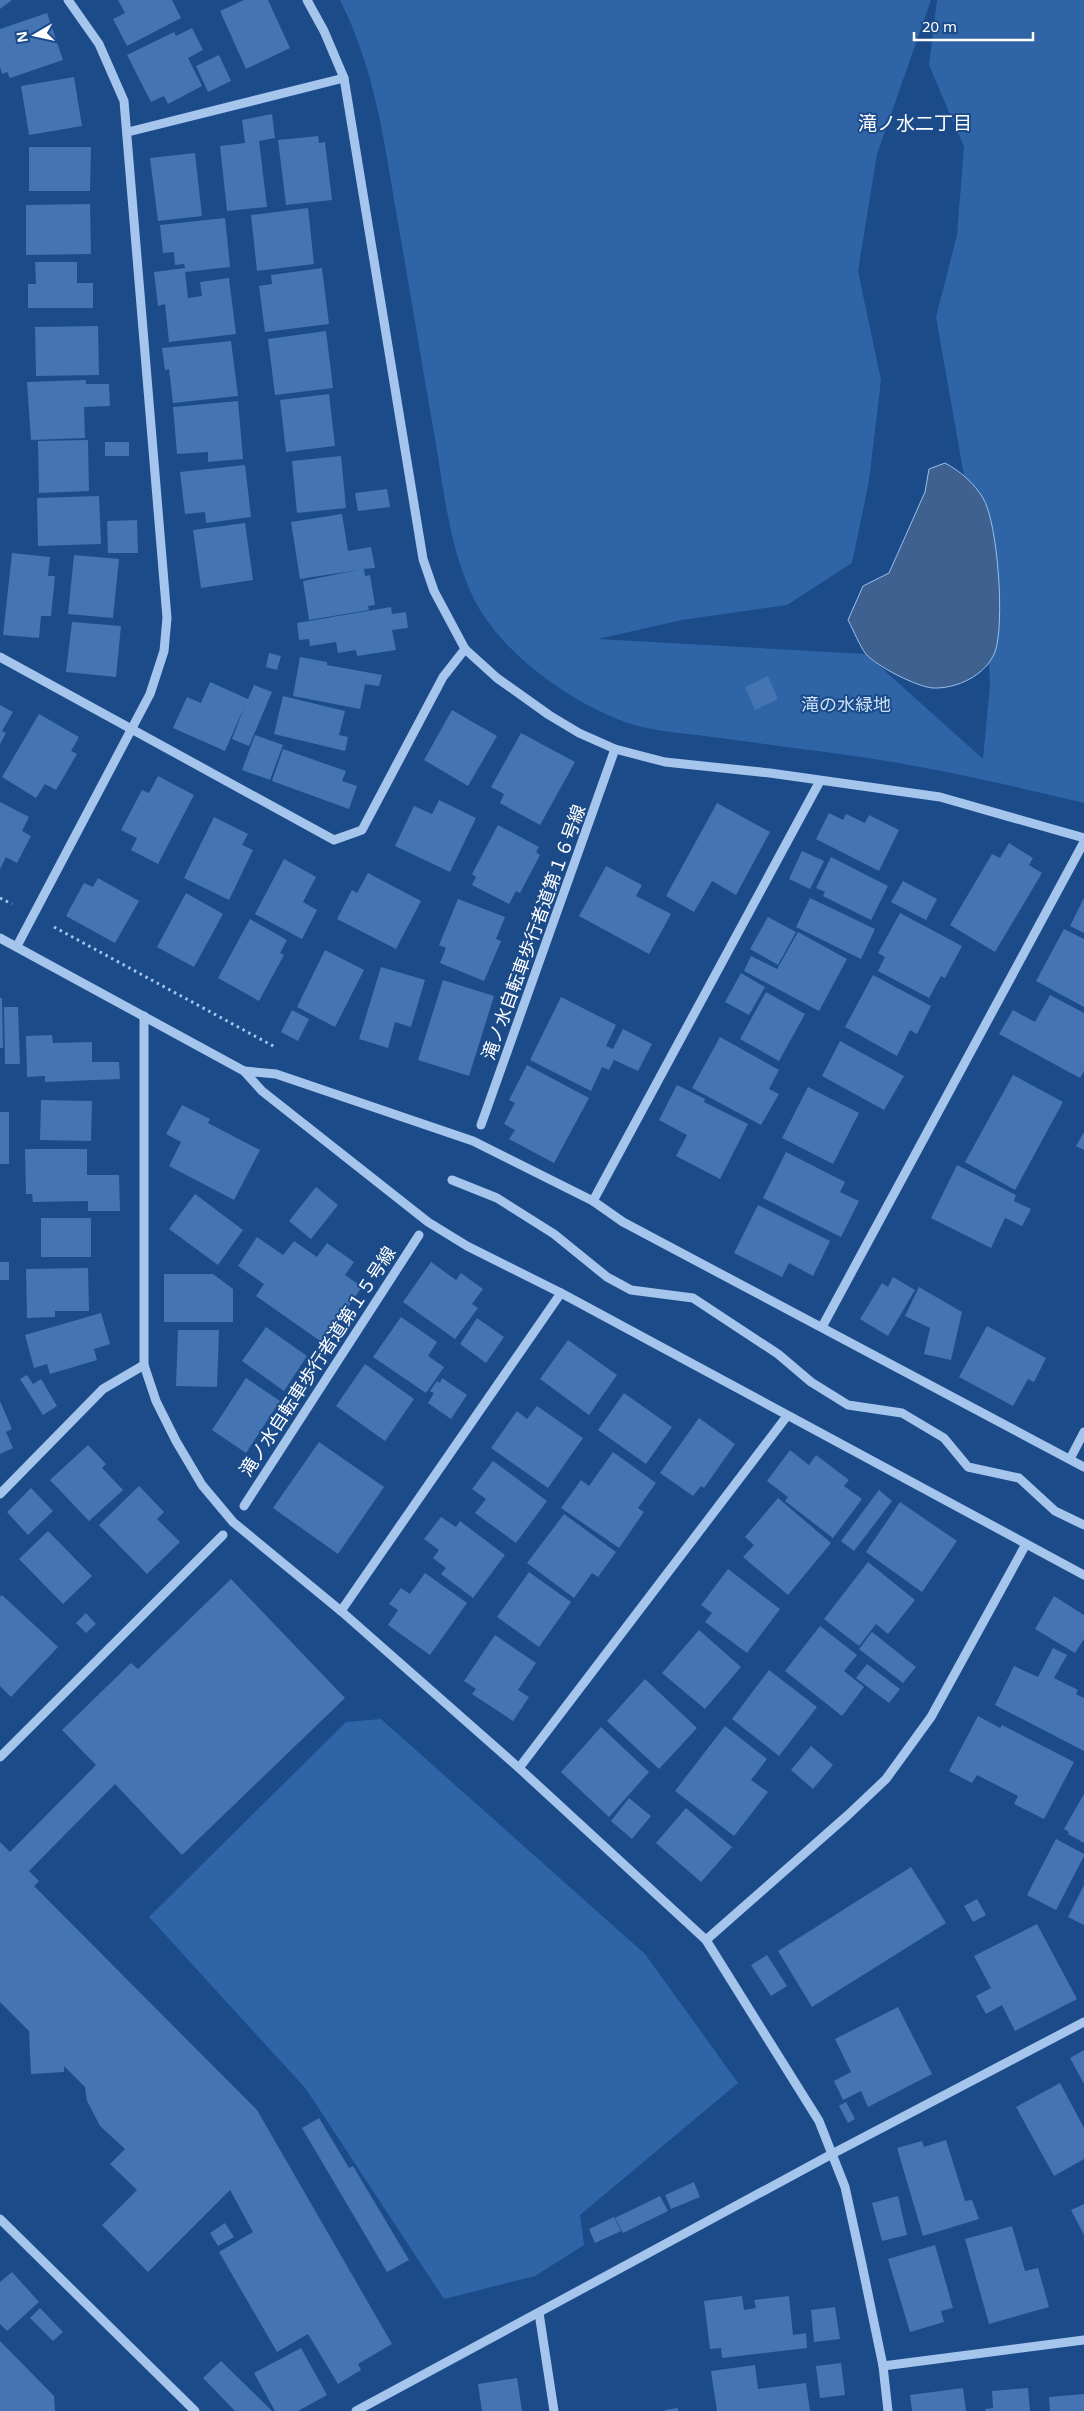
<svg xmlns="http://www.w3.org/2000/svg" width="1084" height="2411" font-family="'Noto Sans','Noto Sans JP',sans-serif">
  <rect width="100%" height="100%" fill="#1b4b89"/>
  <!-- green -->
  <g fill="#2f64a7">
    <path d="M340,0H931L877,154L858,271L881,380L869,481L852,563L787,605L682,620L598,639L866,654L983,759L990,684L986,617L978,555L936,317L957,235L964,147L929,65L937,0H1084V803C998,782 913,763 825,752C785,747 744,741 704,736C676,732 648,731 622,721C566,699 503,654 475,601C450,552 444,492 435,439C422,365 410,291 397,217C384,140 375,70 340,0Z"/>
    <polygon points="381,1719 645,1954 738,2083 580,2215 584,2245 535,2276 444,2299 306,2089 149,1917 346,1722"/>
  </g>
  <!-- water -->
  <path fill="#3f618f" stroke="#98c0ee" d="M945,463C960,471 974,483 983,498C998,523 1005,624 995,652C986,675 957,689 933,688C917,687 876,666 866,654C859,645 854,631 848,620L863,586L889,573L925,492L929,469Z"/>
  <!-- building -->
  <g fill="#4474b2">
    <polygon points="0,0 12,0 0,9"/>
    <polygon points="118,0 172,0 181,18 127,46 113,19 125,13"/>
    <polygon points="244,0 268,0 290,48 246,69 220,11"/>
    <polygon points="47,13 63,60 10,78 7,72 2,74 0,67 0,29"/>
    <polygon points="192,28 203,50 188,58 202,86 168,104 164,96 151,102 127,55 174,32 176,36"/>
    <polygon points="219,55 231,81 208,92 196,66"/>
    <polygon points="74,77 82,126 29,135 21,86"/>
    <polygon points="272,114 275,138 259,141 267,207 227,211 220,146 245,143 242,120"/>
    <polygon points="318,136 319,143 325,142 332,200 286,205 278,140"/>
    <polygon points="29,147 91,147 90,191 29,191"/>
    <polygon points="195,153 202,216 158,221 150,158"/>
    <polygon points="90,204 91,254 26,255 26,205"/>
    <polygon points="308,208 314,264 257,271 251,215"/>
    <polygon points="225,218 230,267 185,272 188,298 202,296 200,282 229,278 236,334 169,342 165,304 158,306 154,272 185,268 184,264 175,265 174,252 163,253 160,225"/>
    <polygon points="35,262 77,262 77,283 93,283 93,308 28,308 28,284 36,284"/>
    <polygon points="322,268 329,324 265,332 259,286 272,284 271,275"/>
    <polygon points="98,326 99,375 36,376 35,327"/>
    <polygon points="326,331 333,388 275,395 268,339"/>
    <polygon points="231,341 238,396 173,403 169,369 165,370 162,348"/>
    <polygon points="86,380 86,384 109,384 110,406 84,407 85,438 31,440 27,382"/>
    <polygon points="329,394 335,446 286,452 280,400"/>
    <polygon points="238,401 243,459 208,462 208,452 177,454 173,407"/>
    <polygon points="88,440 89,491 39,493 38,441"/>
    <rect x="105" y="442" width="24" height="14"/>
    <polygon points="341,456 346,508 297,513 292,461"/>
    <polygon points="245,465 251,517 206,523 205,512 185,514 180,472"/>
    <polygon points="387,489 390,507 358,511 355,493"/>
    <polygon points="99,496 101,544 38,546 37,498"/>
    <polygon points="342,514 348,551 371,547 375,568 364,569 365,576 370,575 375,605 368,606 369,610 309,620 303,581 358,570 300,579 291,522"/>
    <polygon points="137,520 138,553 108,553 107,521"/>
    <polygon points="245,523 253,580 201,588 193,530"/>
    <polygon points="12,553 50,557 48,576 55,576 51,616 41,616 39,638 3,635"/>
    <polygon points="74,555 119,559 113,618 68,614"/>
    <polygon points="391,607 392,614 406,612 408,628 392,630 396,650 357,656 356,650 338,653 336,642 310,646 309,639 299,640 297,623"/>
    <polygon points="72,622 121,626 116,677 66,672"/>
    <polygon points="269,653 281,656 277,670 266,667"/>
    <polygon points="300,657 327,662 327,665 382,675 379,686 365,684 360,709 293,696"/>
    <polygon points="768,676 778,699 755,710 745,687"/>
    <polygon points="210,682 248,699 254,685 272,692 249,746 232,739 245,705 225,751 173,728 187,697 201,703"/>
    <polygon points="283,696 345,711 339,735 348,737 345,751 274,734"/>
    <polygon points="0,705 13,712 2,731 6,733 0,744"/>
    <polygon points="452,710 497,736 468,786 424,760"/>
    <polygon points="39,714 79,737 71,751 77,754 56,790 45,784 36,798 2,777"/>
    <polygon points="521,733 575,762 540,825 500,803 504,794 491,787"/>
    <polygon points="255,735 283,745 270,780 242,770"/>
    <polygon points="283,749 346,771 342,781 357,786 349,809 272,781"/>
    <polygon points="158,776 194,795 158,864 131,850 137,838 121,830 142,790 149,793"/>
    <polygon points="439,800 476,818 450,872 395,846 414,806 432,814"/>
    <polygon points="0,802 29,817 22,831 31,836 17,863 6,857 0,869"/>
    <polygon points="717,803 770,832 736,895 712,881 694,912 666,896"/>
    <polygon points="829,813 843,820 846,814 865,823 869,815 899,830 879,871 816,839"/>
    <polygon points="214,817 248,834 242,845 253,850 229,900 184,878"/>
    <polygon points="498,825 539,847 536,852 540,855 520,893 516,891 509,904 472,885 476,877 472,874"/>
    <polygon points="1009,843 1033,858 1029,865 1042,873 995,952 950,925 992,854 1000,858"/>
    <polygon points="802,851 824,861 810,889 789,879"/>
    <polygon points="831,857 888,886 871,920 823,896 825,892 816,888"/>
    <polygon points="284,859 316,877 303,902 317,910 302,939 255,914"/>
    <polygon points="606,866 642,885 636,896 671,914 649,954 579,916"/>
    <polygon points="368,873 421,901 396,949 337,919 352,890 357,893"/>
    <polygon points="98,878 139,901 115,943 66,916 84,883 93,887"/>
    <polygon points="903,881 937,899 926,920 891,902"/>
    <polygon points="186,893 223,914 194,967 157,947"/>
    <polygon points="810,898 875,929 861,959 796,927"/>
    <polygon points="1084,898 1084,933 1070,926"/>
    <polygon points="458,899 505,917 496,939 501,941 484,981 440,963 446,948 439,945"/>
    <polygon points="900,913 962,946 945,978 941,976 929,998 878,971 885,957 878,953"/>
    <polygon points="768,917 796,932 778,965 750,949"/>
    <polygon points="250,919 287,940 280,953 284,955 259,1001 218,978"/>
    <polygon points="1064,929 1084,939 1084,1007 1036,981"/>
    <polygon points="798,932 847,959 819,1011 744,971 751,956 777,969"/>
    <polygon points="325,950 364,970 335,1027 297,1007"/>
    <polygon points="381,967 425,980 411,1027 395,1022 388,1048 359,1039"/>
    <polygon points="741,973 765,987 749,1015 725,1002"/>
    <polygon points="873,975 931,1006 917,1034 910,1030 897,1056 845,1027"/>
    <polygon points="443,980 494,996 469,1076 418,1060"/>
    <polygon points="766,992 805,1014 779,1061 740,1039"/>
    <polygon points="1050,995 1084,1013 1084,1071 1080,1078 999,1034 1013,1010 1035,1022"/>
    <polygon points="561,997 616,1025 606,1046 613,1049 623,1029 652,1044 638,1071 614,1060 609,1070 602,1067 591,1091 530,1060"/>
    <polygon points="0,998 2,998 3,1048 0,1048"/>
    <polygon points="4,1007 18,1007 20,1064 5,1064"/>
    <polygon points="292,1010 309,1019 298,1041 281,1032"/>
    <polygon points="52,1035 53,1043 92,1042 92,1062 119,1062 120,1079 45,1082 45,1076 27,1077 26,1036"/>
    <polygon points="720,1037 779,1070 769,1089 779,1094 761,1125 692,1088"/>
    <polygon points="840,1041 904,1076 884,1110 822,1076"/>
    <polygon points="527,1065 589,1098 554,1163 509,1139 515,1130 504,1124 515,1103 509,1100"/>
    <polygon points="1013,1075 1063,1102 1015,1190 965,1162"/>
    <polygon points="677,1085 705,1099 704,1102 748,1124 720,1179 676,1156 687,1135 659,1120"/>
    <polygon points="808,1087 859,1113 833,1164 782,1138"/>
    <polygon points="41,1100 92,1101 91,1141 40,1140"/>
    <polygon points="182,1105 210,1119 208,1123 260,1150 234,1200 169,1166 181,1142 166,1134"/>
    <rect x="0" y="1112" width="9" height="52"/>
    <polygon points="1084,1132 1084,1150 1076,1146"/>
    <polygon points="25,1149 87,1149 87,1175 119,1175 120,1211 88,1211 88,1201 33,1202 32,1194 26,1194"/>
    <polygon points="786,1152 845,1182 840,1192 859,1201 841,1237 763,1198"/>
    <polygon points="957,1165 1016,1195 1014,1201 1031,1209 1022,1226 1005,1218 991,1248 931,1218"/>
    <polygon points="316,1187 338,1205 311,1239 289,1221"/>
    <polygon points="195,1194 243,1230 218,1265 169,1229"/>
    <polygon points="758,1205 830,1241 813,1276 789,1263 782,1277 734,1253"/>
    <rect x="41" y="1218" width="50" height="39"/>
    <polygon points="257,1237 283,1255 294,1241 317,1257 327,1243 354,1262 345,1275 362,1287 323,1343 256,1296 264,1284 238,1266"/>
    <rect x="0" y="1262" width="9" height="18"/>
    <polygon points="431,1262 456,1280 461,1273 483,1289 472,1304 478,1308 455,1339 403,1302"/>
    <polygon points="88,1268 89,1311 55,1311 55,1317 27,1318 26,1269"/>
    <polygon points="164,1274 213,1274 233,1289 233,1322 164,1322"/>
    <polygon points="893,1277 915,1290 888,1336 860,1319 882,1283 888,1287"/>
    <polygon points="919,1287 962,1312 951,1360 924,1354 930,1328 905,1316"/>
    <polygon points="101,1313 110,1344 94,1349 97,1360 50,1374 47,1364 34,1368 25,1335"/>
    <polygon points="401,1317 437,1342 428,1356 444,1367 426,1393 373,1357"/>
    <polygon points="477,1318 504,1337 486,1363 460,1344"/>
    <polygon points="987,1326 1046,1358 1034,1382 1028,1379 1013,1406 959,1377"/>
    <polygon points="266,1327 307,1356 284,1391 242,1361"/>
    <polygon points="178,1330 219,1330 217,1387 176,1386"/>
    <polygon points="568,1340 617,1375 589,1415 540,1379"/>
    <polygon points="365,1364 414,1399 385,1441 336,1406"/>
    <polygon points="27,1375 33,1384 41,1379 57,1406 43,1415 20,1379"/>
    <polygon points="246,1378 280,1401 246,1453 212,1430"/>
    <polygon points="442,1378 467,1395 451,1419 428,1403 434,1393 430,1391 437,1381 440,1383"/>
    <polygon points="624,1393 672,1427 646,1464 598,1430"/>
    <polygon points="0,1401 12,1429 6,1432 13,1448 0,1454"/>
    <polygon points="537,1406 583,1438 548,1488 491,1448 517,1411 527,1419"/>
    <polygon points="699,1418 735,1444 704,1488 701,1486 693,1496 660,1473"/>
    <polygon points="319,1442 384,1487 338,1554 273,1508"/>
    <polygon points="88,1445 106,1464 102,1468 123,1490 89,1521 50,1480"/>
    <polygon points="790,1450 809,1465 816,1455 849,1480 844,1486 862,1499 833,1538 785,1501 788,1497 767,1481"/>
    <polygon points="613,1452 656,1483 638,1508 644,1512 619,1548 561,1508 581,1480 589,1486"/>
    <polygon points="493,1461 547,1501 516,1543 475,1513 486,1499 472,1489"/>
    <polygon points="139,1486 164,1512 157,1519 180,1542 147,1574 99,1525"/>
    <polygon points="31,1488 53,1511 28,1535 7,1512"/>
    <polygon points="879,1490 892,1501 854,1551 841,1541"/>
    <polygon points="778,1498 831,1543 788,1595 743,1557 754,1545 745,1537"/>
    <polygon points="900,1502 957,1541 922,1592 866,1552"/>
    <polygon points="564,1514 616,1552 598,1577 592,1573 574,1598 527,1563"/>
    <polygon points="441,1517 456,1527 460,1521 505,1555 473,1598 441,1574 446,1568 433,1558 439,1550 424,1539"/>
    <polygon points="48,1531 92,1576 63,1604 19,1559"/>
    <polygon points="868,1562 915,1600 888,1634 876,1624 859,1646 824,1619"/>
    <polygon points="728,1569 780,1609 747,1653 705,1622 712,1613 701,1605"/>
    <polygon points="529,1572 571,1602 539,1647 497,1617"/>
    <polygon points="425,1573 467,1603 430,1655 388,1625 398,1610 389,1604 401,1588 410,1594"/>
    <polygon points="231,1579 345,1698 182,1855 115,1784 29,1871 39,1881 34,1886 257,2110 392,2344 358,2364 361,2370 338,2384 308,2334 277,2352 219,2252 253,2232 230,2190 148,2272 102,2225 137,2190 110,2164 125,2149 100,2126 87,2101 85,2087 64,2066 64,2072 31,2074 29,2031 0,2002 0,1842 10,1852 96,1765 62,1730 131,1663 138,1669"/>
    <polygon points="2,1595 58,1647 11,1697 0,1686 0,1597"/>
    <polygon points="1054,1596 1084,1615 1084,1639 1075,1653 1035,1629"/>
    <polygon points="86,1613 96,1624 86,1633 76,1623"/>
    <polygon points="820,1626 857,1655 844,1671 864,1687 842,1716 785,1671"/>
    <polygon points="699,1630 741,1667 705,1709 662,1673"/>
    <polygon points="872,1632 916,1667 903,1683 859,1649"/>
    <polygon points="495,1635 536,1663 518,1690 529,1697 513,1721 472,1694 476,1689 464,1681"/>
    <polygon points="1053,1648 1067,1655 1054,1678 1078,1690 1076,1694 1084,1698 1084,1751 995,1705 1014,1666 1038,1677"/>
    <polygon points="867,1664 900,1689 889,1703 856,1678"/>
    <polygon points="769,1670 817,1707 779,1756 732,1719"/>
    <polygon points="645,1679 697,1728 659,1769 607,1721"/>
    <polygon points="978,1716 1000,1728 1002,1725 1074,1762 1044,1819 1014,1804 1018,1796 977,1775 972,1783 949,1771"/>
    <polygon points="725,1726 767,1759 751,1780 768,1792 734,1836 675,1791"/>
    <polygon points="601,1727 649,1772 609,1817 561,1772"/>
    <polygon points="811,1746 833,1765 813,1789 791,1770"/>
    <polygon points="1084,1794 1084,1843 1068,1834 1069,1832 1064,1829"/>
    <polygon points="629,1798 651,1816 632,1839 611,1821"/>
    <polygon points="686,1808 732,1847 701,1882 656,1843"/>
    <polygon points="1056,1839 1084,1854 1084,1856 1056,1910 1027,1895"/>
    <polygon points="911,1867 946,1923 812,2007 778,1951"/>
    <polygon points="1084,1885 1084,1925 1068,1917"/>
    <polygon points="977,1899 986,1915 973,1922 964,1906"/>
    <polygon points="1037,1924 1077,1999 1015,2031 1002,2005 986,2014 976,1996 991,1988 974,1956"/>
    <polygon points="767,1955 787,1986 771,1996 751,1965"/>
    <polygon points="898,2007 932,2074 868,2107 861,2091 843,2100 834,2081 851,2072 835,2039"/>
    <polygon points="1084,2050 1084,2084 1070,2058"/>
    <polygon points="1060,2083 1084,2128 1084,2159 1054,2176 1016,2107"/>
    <polygon points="846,2102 855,2119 848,2123 839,2106"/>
    <polygon points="319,2118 349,2168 353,2166 409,2260 387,2272 302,2128"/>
    <polygon points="946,2140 965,2201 972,2200 979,2219 923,2236 897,2148 922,2141 924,2147"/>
    <polygon points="694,2182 700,2197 671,2209 665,2195"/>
    <polygon points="660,2196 668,2211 623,2233 615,2218"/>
    <polygon points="898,2196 907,2235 882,2241 872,2203"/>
    <polygon points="1084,2204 1084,2235 1071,2210"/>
    <polygon points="614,2217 621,2231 595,2243 589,2229"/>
    <polygon points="225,2223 234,2237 218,2246 210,2233"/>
    <polygon points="1012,2226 1025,2271 1038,2268 1049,2307 989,2324 965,2239"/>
    <polygon points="935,2245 953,2308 941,2311 944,2322 910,2332 888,2259"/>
    <polygon points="12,2272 39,2302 7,2331 0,2324 0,2282"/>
    <polygon points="742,2296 744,2310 756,2308 754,2300 789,2296 793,2335 806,2333 807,2348 722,2358 721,2348 710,2349 704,2301"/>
    <polygon points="835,2307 840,2339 814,2342 811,2310"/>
    <polygon points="40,2308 63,2332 53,2341 30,2318"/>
    <polygon points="0,2341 54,2396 55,2411 0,2411"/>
    <polygon points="301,2348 327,2395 298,2411 275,2411 254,2373"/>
    <polygon points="221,2361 272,2411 235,2411 203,2378"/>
    <polygon points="841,2363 845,2395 820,2398 816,2366"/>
    <polygon points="755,2365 758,2389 806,2383 810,2411 717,2411 711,2371"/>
    <polygon points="517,2378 522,2411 482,2411 478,2384"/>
    <polygon points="963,2388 966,2411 912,2411 910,2395"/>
    <polygon points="1028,2388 1030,2411 986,2411 985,2409 993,2408 992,2391"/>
    <polygon points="1084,2394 1084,2411 1050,2411 1049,2397"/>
    <polygon points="678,2408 678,2411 665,2411 665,2410"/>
  </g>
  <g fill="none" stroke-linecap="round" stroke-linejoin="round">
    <!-- path -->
    <g stroke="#a5c5ec" stroke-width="3" stroke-dasharray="2.5 4" stroke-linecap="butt">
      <polyline points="0,898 12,904"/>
      <polyline points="54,927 275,1047"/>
    </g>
    <!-- minor -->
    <g stroke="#a5c5ec" stroke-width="9">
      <polyline points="307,0 324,31 344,78 423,559 434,591 465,649 497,678 549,715 579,733 615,749 665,762 770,773 940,797 1084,838"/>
      <polyline points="128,132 344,78"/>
      <polyline points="0,657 334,840 362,830 443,677 465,649"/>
      <polyline points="0,938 244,1071 262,1091 428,1222 467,1246 561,1293 1084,1575"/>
      <polyline points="17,946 150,694 164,651 167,618 124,101 99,44 68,0"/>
      <polyline points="144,1016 144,1365 156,1401 176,1441 202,1485 233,1522 341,1611 519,1768 706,1940 819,2121 845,2187 861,2260 883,2366 888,2411"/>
      <polyline points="244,1071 276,1074 473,1141 593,1201 623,1222 1084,1467"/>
      <polyline points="481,1125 615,749"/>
      <polyline points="452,1180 497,1198 554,1234 607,1277 631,1290 693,1298 778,1354 811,1382 848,1405 902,1413 944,1438 968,1467 1019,1478 1055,1511 1084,1525"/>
      <polyline points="593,1201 820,781"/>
      <polyline points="822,1327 1084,842"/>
      <polyline points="1070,1459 1084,1432"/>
      <polyline points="0,1494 103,1389 144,1365"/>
      <polyline points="244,1506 419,1235"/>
      <polyline points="341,1611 561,1293"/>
      <polyline points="0,1757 223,1535"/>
      <polyline points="519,1768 787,1416"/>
      <polyline points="706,1940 848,1815 886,1779 931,1717 1026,1544"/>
      <polyline points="0,2219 195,2411"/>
      <polyline points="539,2313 554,2411"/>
      <polyline points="883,2366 1084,2340"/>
      <polyline points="356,2411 832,2154 1084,2022"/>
    </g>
  </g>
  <g text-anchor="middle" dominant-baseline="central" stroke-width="4" stroke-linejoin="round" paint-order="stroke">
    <!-- park labels -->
    <g font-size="18" fill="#cbdff9" stroke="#1b4b89">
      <text x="846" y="704">滝の水緑地</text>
    </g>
    <!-- street labels -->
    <g font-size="18" fill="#fff" stroke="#1b4b89">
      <text transform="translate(533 932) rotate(-70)">滝ノ水自転車歩行者道第１６号線</text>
      <text transform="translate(317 1361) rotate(-57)">滝ノ水自転車歩行者道第１５号線</text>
    </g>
    <!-- neighbourhood labels -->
    <g font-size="19" fill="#fff" stroke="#1b4b89">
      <text x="915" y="123">滝ノ水二丁目</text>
    </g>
  </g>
  <!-- north arrow -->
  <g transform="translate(35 35) rotate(261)" stroke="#1b4b89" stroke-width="4" paint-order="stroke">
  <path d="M0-4L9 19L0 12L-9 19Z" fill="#ffffff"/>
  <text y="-8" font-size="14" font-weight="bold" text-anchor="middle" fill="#ffffff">N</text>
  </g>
  <!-- scale -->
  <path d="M914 32v8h119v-8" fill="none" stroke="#ffffff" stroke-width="2.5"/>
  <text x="922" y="32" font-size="15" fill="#ffffff" stroke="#1b4b89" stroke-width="4" paint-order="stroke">20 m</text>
</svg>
